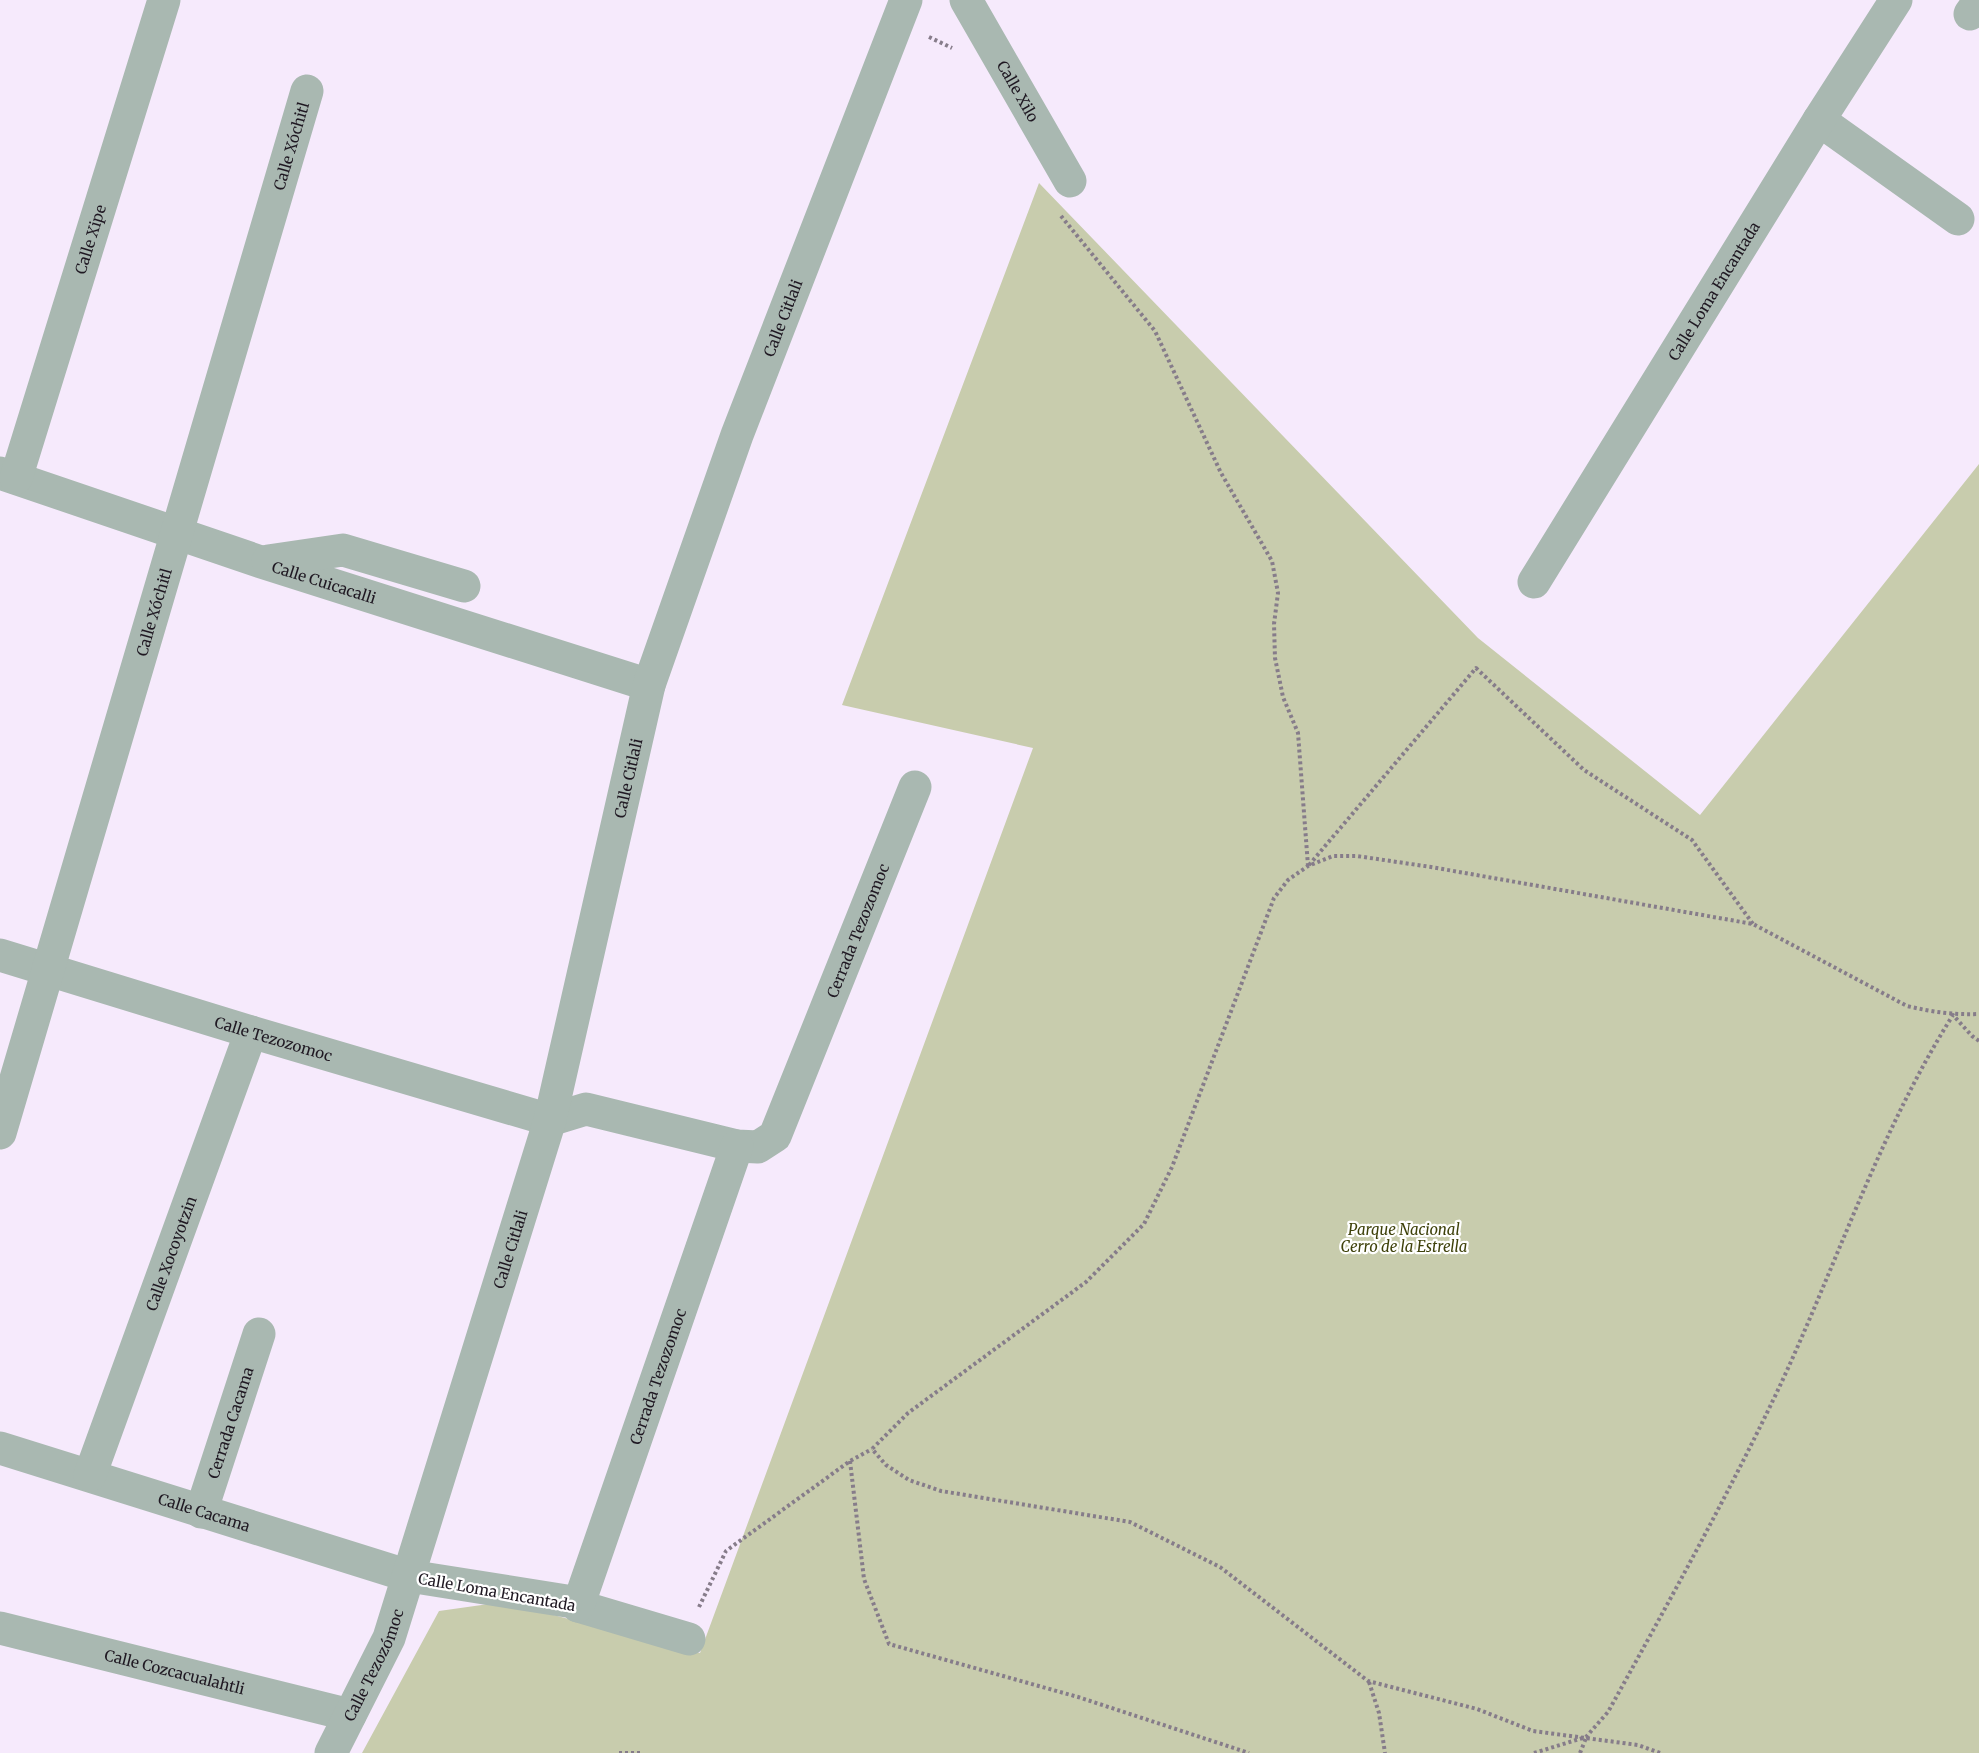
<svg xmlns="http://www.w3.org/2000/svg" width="1979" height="1753" font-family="Merriweather,serif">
  <rect width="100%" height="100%" fill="#f6eafc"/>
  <!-- green -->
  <polygon fill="#c8ccad" points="1039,183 1478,638 1700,815 1979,464 1979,1753 362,1753 439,1611 503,1602 700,1653 1033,748 842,705"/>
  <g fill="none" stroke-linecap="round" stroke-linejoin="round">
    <!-- path -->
    <g stroke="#867c8a" stroke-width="4" stroke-dasharray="3 3" stroke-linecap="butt">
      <polyline points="929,37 952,48"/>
      <polyline points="1061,216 1155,331 1221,473 1272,561 1278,593 1274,624 1275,658 1283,697 1298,733 1308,866"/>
      <polyline points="1309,865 1476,668 1584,770 1692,840 1753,924"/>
      <polyline points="850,1461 864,1579 889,1644 1078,1697 1249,1753"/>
      <polyline points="699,1607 726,1551 850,1461 872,1449"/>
      <polyline points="1369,1682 1379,1713 1385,1753"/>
      <polyline points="619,1753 640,1753"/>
      <path d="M1534,1753L1586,1737L1608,1712C1666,1607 1725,1501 1777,1392C1836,1267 1879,1132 1953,1015L1972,1036L1979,1041"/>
      <polyline points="1580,1753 1586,1738"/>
      <path d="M1660,1753L1638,1745L1533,1731L1477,1709L1368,1681L1220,1567L1130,1522L941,1491L909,1480L886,1465L872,1449L908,1413L1086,1282L1144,1224L1172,1167L1274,898L1288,880L1308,866L1333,856H1357L1431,867L1753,924L1907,1006C1932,1012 1954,1015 1979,1014"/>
    </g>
    <!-- street -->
    <g stroke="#a9b8b1" stroke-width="33">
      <path id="s1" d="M966,0L1070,181"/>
      <polyline points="1970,14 1979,1"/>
      <polyline points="1819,120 1958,219"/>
      <path id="s2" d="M0,473L261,562L649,685"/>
      <path id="s3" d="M16,478L164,0"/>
      <polyline points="268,561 343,550 464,586"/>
      <path id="s4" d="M1534,582L1819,120L1896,0"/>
      <path id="s5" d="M0,955L251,1032L550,1120L586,1109L737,1146L758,1147L775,1136L915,787"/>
      <path id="s6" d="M0,1133L307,91"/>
      <path id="s7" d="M0,1448L409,1576L573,1602L578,1606L689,1639"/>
      <path id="s8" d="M90,1475L251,1032"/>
      <path id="s9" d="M201,1512L259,1334"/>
      <path id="s10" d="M578,1606L737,1146"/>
      <path id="s11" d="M0,1628L350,1715"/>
      <path id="s12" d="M331,1753L389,1638L550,1120L649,685L737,435L906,0"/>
    </g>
  </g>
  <g text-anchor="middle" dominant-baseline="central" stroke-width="4.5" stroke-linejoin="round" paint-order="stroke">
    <!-- street labels -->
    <g font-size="15" fill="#1f1822" stroke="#fff">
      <text stroke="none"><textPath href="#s1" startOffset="105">Calle Xilo</textPath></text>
      <text stroke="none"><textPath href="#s6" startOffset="1029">Calle Xóchitl</textPath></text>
      <text stroke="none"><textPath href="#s3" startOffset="250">Calle Xipe</textPath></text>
      <text stroke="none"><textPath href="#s4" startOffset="342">Calle Loma Encantada</textPath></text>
      <text stroke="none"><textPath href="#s12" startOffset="1508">Calle Citlali</textPath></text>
      <text stroke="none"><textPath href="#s2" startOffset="342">Calle Cuicacalli</textPath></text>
      <text stroke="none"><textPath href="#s6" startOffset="543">Calle Xóchitl</textPath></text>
      <text stroke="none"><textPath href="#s12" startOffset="1022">Calle Citlali</textPath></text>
      <text stroke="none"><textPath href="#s5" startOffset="1030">Cerrada Tezozomoc</textPath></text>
      <text stroke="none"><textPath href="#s5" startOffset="286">Calle Tezozomoc</textPath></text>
      <text stroke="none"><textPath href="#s12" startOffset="536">Calle Citlali</textPath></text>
      <text stroke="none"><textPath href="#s8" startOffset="236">Calle Xocoyotzin</textPath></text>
      <text stroke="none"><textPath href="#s10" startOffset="243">Cerrada Tezozomoc</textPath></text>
      <text stroke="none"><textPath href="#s9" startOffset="94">Cerrada Cacama</textPath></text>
      <text stroke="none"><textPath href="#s7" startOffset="214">Calle Cacama</textPath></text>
      <text transform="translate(497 1592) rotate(10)">Calle Loma Encantada</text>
      <text stroke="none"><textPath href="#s12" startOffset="98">Calle Tezozómoc</textPath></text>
      <text stroke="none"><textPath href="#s11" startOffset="180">Calle Cozcacualahtli</textPath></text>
    </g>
    <!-- park labels -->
    <g font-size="15" font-style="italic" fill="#3e410a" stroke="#fff">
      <text x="1404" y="1229">Parque Nacional<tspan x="1404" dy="17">Cerro de la Estrella</tspan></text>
    </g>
  </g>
</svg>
